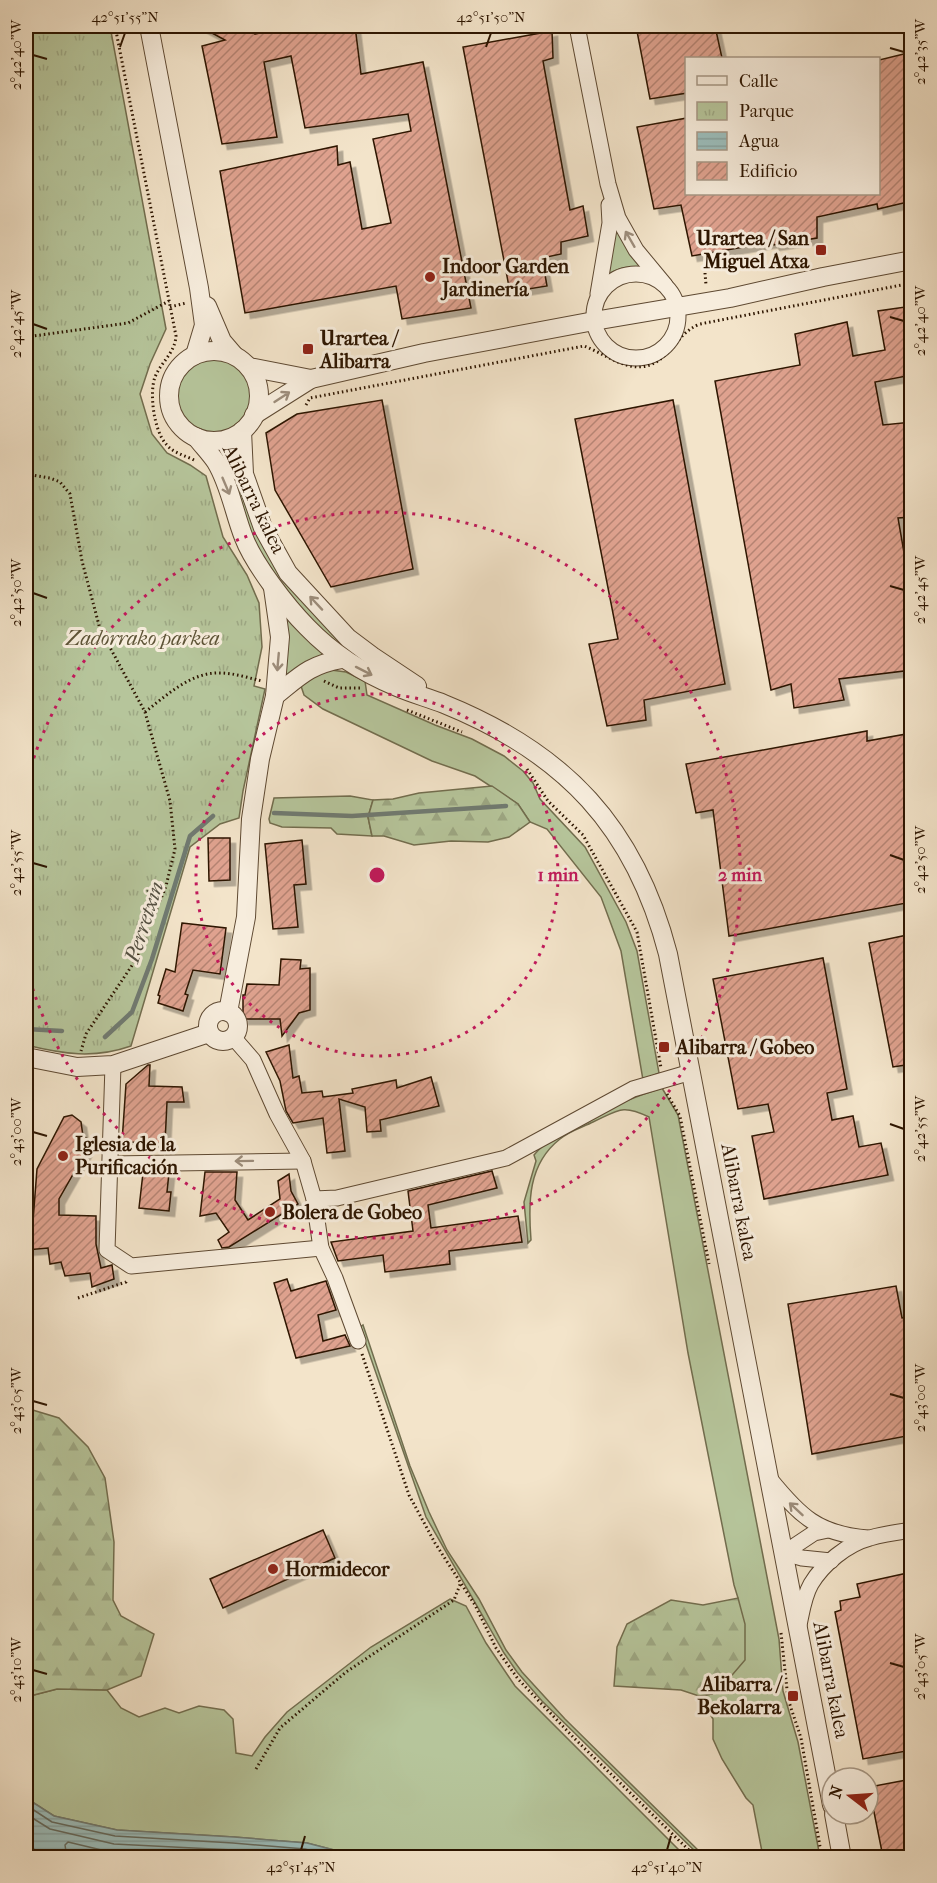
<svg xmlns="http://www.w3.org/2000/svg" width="937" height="1883" font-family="'IM FELL French Canon',serif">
  <defs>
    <pattern id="forest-firs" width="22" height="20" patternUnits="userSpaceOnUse" patternTransform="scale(1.5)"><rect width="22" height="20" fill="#b6c59b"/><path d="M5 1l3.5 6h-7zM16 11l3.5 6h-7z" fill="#9da884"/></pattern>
    <pattern id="park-tufts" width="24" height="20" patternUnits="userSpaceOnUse" patternTransform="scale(1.5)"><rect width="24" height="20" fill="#b6c59b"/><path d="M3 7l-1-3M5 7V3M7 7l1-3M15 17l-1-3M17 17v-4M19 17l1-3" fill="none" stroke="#9da884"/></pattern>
    <pattern id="water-rules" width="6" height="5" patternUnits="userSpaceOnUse" patternTransform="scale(1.5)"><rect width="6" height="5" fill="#9cbebc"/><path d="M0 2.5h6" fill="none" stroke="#87a2a0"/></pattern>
    <pattern id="building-hatch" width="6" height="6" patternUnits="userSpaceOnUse" patternTransform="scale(1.5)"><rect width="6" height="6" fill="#dfa28f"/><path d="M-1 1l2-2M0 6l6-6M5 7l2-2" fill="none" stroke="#b58372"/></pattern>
    <filter id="shadow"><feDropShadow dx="5.5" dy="5.5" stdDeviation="0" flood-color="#0004"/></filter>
  </defs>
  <rect width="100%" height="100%" fill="#f3e4ca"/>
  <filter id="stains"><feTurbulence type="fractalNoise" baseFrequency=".00333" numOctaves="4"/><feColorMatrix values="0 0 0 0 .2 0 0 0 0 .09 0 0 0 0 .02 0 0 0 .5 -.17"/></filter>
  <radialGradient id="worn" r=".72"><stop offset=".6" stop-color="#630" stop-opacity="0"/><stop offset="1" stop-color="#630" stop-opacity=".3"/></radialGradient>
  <!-- green -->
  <g fill="#b6c59b" stroke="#726d4e" stroke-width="1.5">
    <path d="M614,212L646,267C630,266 619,267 605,276Z"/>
    <circle cx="214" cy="395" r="38"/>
    <polygon points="237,449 262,534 377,666 353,659 305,617 254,546 217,456"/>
    <polygon points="282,607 327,655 283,682"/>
    <polygon points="331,670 346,672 365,681 367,695 435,725 472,739 504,756 523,771 533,783 540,799 585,847 626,922 637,951 659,1073 643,1080 621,951 601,897 547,829 530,822 518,804 475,776 432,761 323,709 304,695 301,686 307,678"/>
    <polygon points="350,796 373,800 368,817 372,836 337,834 331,828 282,827 270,823 269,819 274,798"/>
    <path d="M662,1088L678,1115L779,1639L783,1691L798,1742L820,1857H763L753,1805L746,1798L722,1759L713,1739V1719L699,1696L712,1694L727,1681L738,1598L734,1585L688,1353L649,1117C622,1104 619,1110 593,1122C583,1127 569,1131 560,1139C528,1164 528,1202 531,1240L528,1243L524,1202L536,1161L534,1155C557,1127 627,1099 662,1088Z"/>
    <polygon points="363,1325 410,1466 429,1512 447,1550 479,1599 506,1650 522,1672 565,1719 705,1857 701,1857 542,1701 517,1672 504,1653 426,1517 360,1327"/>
    <polygon points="450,1599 466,1606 486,1643 515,1686 686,1857 361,1857 307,1843 234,1837 117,1830 54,1816 26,1798 26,1697 57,1689 107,1690 121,1708 139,1717 165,1708 179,1713 199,1706 224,1710 233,1719 236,1753 252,1756 265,1737 287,1712 371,1647"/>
  </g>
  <!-- forest -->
  <g fill="url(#forest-firs)" stroke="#726d4e" stroke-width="1.5">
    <polygon points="492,786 518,804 530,822 509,837 488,842 451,841 414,845 384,836 372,836 368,817 373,800 393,799 419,793"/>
    <polygon points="26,1408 59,1418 88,1447 105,1478 114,1542 113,1600 121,1616 154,1634 141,1676 107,1690 57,1689 26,1697"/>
    <polygon points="738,1598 745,1624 745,1660 727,1681 712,1694 699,1696 681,1690 614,1686 617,1647 627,1624 671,1600 703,1605"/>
  </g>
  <!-- park -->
  <path fill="url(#park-tufts)" stroke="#726d4e" stroke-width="1.5" d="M26,26H110L166,329L150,364L140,394L152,434L167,453L190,465L206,476L223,537L247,575L259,603L262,647L254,686L265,689L243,791L239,818L220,824L190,847L131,1046C94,1059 63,1054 26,1045Z"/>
  <!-- water -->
  <polygon fill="url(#water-rules)" stroke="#707a71" stroke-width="1.5" points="26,1798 54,1816 117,1830 234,1837 307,1843 361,1857 49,1857 26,1845"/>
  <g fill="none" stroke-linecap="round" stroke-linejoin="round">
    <!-- shore -->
    <g stroke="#646a5e" stroke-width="1.5">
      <polyline points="26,1805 52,1822 115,1836 233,1843 305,1849 337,1858"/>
      <polyline points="26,1814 50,1829 114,1844 233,1850 308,1858"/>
      <polyline points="67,1858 65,1845 68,1842 114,1853 203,1858"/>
    </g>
    <!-- stream -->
    <g stroke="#707a71" stroke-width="4.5">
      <polyline points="274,813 352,816 506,806"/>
      <polyline points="26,1029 62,1031"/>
      <polyline points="105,1037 132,1012 152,959 190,836 213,816"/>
    </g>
  </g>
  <!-- building -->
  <g fill="url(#building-hatch)" stroke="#2d1500" stroke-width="1.5" filter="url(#shadow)">
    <polygon points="199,26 254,26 255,34 291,26 355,26 361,74 423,62 471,308 402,319 396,286 245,313 220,171 337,146 338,165 350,162 362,229 391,223 373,139 411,131 408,114 305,128 291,56 264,62 277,137 222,144 202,46 225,40"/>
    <polygon points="636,26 715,26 722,58 687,58 687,93 650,99"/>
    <polygon points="552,31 553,58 543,61 570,210 583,206 588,236 561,242 561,254 542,258 547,286 510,292 463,47"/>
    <polygon points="912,52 912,201 878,209 877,204 817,217 817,238 774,245 773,242 692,256 681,205 654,209 637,127 687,118 687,194 879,194 879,60"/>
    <polygon points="912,306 912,375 875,382 883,425 912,422 912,517 898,518 912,599 912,670 839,679 844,700 794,708 791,684 771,690 715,381 800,365 795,334 847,322 853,356 885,350 878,311"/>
    <polygon points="382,400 413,569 331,587 275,490 266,433 297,414"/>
    <polygon points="673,400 725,684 644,700 646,720 607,726 589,644 618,639 575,419"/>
    <polygon points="867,731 867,741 912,733 912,902 729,936 713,810 696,813 686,764"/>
    <polygon points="208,838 230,838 230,880 209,881"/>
    <polygon points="302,840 306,884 294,885 298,927 273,929 265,844"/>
    <polygon points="182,923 226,928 220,974 193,970 185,994 188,995 183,1011 158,1003 160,996 158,995 166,969 175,972"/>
    <polygon points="912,934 912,1064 893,1067 869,943"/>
    <polygon points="823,958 847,1089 827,1093 832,1120 853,1116 859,1147 881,1143 888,1175 764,1199 752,1136 774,1132 768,1104 738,1109 713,979"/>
    <polygon points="281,959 301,960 300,969 310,968 310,1010 299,1013 282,1036 280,1019 243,1019 243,995 245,995 247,984 279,985"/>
    <polygon points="289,1045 293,1078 299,1076 302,1093 322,1091 323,1097 353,1093 352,1089 396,1080 397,1088 431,1077 439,1106 380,1120 381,1131 367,1132 365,1107 339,1099 345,1151 327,1153 323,1118 293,1123 286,1111 280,1081 266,1052"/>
    <polygon points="148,1065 150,1065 149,1086 182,1087 184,1102 167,1102 165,1143 122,1142 126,1084"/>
    <polygon points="72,1115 81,1122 83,1136 92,1141 59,1199 59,1215 96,1216 96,1244 101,1268 112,1265 114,1279 92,1287 90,1273 65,1276 61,1262 50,1264 48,1248 26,1250 26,1221 33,1221 37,1169 64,1117"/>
    <polygon points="492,1171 497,1188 428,1205 431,1228 518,1216 522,1242 449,1251 450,1264 385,1272 383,1255 338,1261 331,1242 413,1231 408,1191"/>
    <polygon points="205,1172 237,1172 235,1200 248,1220 280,1199 278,1181 289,1174 291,1191 298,1204 229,1247 222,1248 218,1240 229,1232 216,1213 200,1216"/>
    <polygon points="143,1173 169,1173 167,1192 171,1192 169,1211 139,1208"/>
    <polygon points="287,1279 291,1291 326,1281 336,1310 318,1315 323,1341 345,1335 350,1346 296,1358 274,1283"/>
    <polygon points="896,1286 902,1318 912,1317 912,1435 812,1454 788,1304"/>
    <polygon points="323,1530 335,1558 223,1608 210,1579"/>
    <polygon points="912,1572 912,1750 863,1759 835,1612 841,1610 840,1601 860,1597 857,1584"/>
    <polygon points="912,1779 912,1857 883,1857 869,1787"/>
  </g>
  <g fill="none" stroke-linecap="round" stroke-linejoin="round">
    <!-- minor casing -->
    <g stroke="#5e4932" stroke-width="17">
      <g id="minor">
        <polyline points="577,26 608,184 618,218 636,250 665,285"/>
        <circle cx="636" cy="316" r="42"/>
        <polyline points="598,294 610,223 609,205"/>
        <polyline points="233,1037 253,1060 277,1114 303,1161 314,1199 321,1248 335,1278 358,1341"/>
        <polyline points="113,1065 107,1250 131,1266 321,1248"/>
        <polyline points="110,1164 303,1161"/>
        <polyline points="314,1199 337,1198 506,1158 633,1089 691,1072"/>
        <path d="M770,1479C800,1516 818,1534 868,1538"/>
        <polyline points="784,1553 814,1533 828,1530"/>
        <polyline points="784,1553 802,1558 831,1561"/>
        <path d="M799,1625C802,1611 804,1596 811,1584C823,1564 847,1544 870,1538C883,1534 898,1532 912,1530"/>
      </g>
    </g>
    <!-- tertiary casing -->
    <g stroke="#5e4932" stroke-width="20">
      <g id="tertiary">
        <polyline points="149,26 199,288 204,325 195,355"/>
        <polyline points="207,306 222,341 234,355"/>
        <circle cx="214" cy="396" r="45"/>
        <polyline points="249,367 311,379"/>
        <polyline points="254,415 311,379 424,353 594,321 730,298 823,277 912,260"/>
        <polyline points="242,431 244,474 263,528 288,573 348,638 372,656 417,686"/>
        <path d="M196,437C202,445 210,453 216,462C230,485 234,513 244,538C254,564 287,607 307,627C333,654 363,673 397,687C413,694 429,698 444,704C565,753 635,827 668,954L832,1805"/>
        <path d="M275,696C300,676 309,665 342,659"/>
        <circle cx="223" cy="1026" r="15"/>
        <polyline points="228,1012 246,917 251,819 260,759 275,696 280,637 273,588"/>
        <polyline points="26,1057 77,1067 113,1065 209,1033"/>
        <polyline points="834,1814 842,1858"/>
      </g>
    </g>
    <!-- path -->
    <g stroke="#2d1500" stroke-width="3" stroke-dasharray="1.5 3" stroke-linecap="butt">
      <path d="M115,26L176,336C175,353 161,362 155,377C149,393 154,431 166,444C173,453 184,455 194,460"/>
      <polyline points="705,273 706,285"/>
      <polyline points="170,307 186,303"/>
      <polyline points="26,337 128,323 169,301"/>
      <path d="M306,405L310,398L584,346C613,357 640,384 669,351C679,340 685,330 700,324L912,283"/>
      <polyline points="26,474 50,478 60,482 70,494 82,561 100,629 145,712 170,801 175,849 166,886 137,958 86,1034 81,1051"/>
      <polyline points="324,681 339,688 361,688"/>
      <polyline points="407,710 462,732"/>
      <path d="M145,712C167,695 191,672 220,673C234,673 249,678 262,681"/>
      <polyline points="527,769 548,801 583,835 637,932 661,1068"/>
      <polyline points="667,1094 680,1116 709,1264"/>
      <polyline points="78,1298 126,1282 127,1280"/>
      <polyline points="362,1354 409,1495 435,1543 475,1605 496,1648 518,1679 574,1738 697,1858"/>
      <polyline points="781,1633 788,1699 801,1738 822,1858"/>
      <polyline points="256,1769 280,1728 346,1672 454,1600 461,1582"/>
    </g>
    <!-- minor -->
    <use href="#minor" stroke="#f7eddd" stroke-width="15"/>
    <!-- tertiary -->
    <use href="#tertiary" stroke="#f7eddd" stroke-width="18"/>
  </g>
  <!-- one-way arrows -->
  <defs><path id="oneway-shaft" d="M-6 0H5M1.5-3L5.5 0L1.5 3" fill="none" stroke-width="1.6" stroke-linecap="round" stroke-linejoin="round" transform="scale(1.5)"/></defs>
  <g stroke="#9c8c7a">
    <use href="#oneway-shaft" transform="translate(630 239) rotate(-120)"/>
    <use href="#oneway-shaft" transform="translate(282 397) rotate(-33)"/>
    <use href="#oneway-shaft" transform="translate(226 486) rotate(67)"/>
    <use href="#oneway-shaft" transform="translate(316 603) rotate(-133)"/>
    <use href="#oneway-shaft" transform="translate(278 662) rotate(95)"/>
    <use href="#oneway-shaft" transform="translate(364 671) rotate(27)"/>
    <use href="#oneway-shaft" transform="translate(244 1161) rotate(179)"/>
    <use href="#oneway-shaft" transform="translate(796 1509) rotate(-137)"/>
  </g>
  <!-- ticks -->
  <path fill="none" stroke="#2d1500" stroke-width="2" d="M120,47L125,33M486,47L491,33M890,48L904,52M33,55L47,59M890,317L904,321M33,324L47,329M890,586L904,590M33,593L47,598M890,855L904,860M33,863L47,867M890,1124L904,1129M33,1132L47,1136M890,1394L904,1398M33,1401L47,1405M890,1663L904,1667M33,1670L47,1674M301,1850L305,1836M667,1850L671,1836"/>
  <!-- distance rings -->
  <g fill="none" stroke="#c2185b" stroke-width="3" stroke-dasharray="3 6">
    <circle cx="377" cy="875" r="181"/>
    <path d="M26 784A363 363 0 1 1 26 966"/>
  </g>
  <!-- markers -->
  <g fill="#8f2418" stroke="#f7eddd" stroke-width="2">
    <rect x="815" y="244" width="12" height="12" rx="3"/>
    <circle cx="430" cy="277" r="6"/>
    <rect x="302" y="343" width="12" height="12" rx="3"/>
    <rect x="658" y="1041" width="12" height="12" rx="3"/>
    <circle cx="63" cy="1156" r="6"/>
    <circle cx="270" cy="1212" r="6"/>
    <circle cx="273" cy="1569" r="6"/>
    <rect x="787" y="1690" width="12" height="12" rx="3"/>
  </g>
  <g text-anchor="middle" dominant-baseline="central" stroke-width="6" stroke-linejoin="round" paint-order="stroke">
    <!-- poi labels -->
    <g font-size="20" font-weight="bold" fill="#2d1500" stroke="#f7eddd" text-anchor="start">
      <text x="809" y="238" text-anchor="end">Urartea / San<tspan x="809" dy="23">Miguel Atxa</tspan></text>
      <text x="442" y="266">Indoor Garden<tspan x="442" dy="23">Jardinería</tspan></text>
      <text x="320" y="338">Urartea /<tspan x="320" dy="23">Alibarra</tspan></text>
      <text x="676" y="1047">Alibarra / Gobeo</text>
      <text x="75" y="1144">Iglesia de la<tspan x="75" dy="23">Purificación</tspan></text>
      <text x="282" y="1212">Bolera de Gobeo</text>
      <text x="285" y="1569">Hormidecor</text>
      <text x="781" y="1684" text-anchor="end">Alibarra /<tspan x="781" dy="23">Bekolarra</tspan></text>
    </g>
    <!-- street labels -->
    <g font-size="20" fill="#2d1500" stroke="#f7eddd">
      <text transform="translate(254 499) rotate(64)">Alibarra kalea</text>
      <text transform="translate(739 1202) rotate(79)">Alibarra kalea</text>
      <text transform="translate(831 1680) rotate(79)">Alibarra kalea</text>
    </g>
    <!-- park labels -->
    <g font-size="20" font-style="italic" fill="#5d5336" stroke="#f7eddd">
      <text x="143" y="638">Zadorrako parkea</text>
    </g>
    <!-- water labels -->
    <g font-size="21" font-style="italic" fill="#545042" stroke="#f7eddd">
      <text transform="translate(144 922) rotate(-72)">Perretxin</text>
    </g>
  </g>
  <circle cx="377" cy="875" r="9" fill="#c2185b" stroke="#f7eddd" stroke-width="3"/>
  <g font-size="18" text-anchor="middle" font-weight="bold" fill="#c2185b" stroke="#f7eddd" stroke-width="6" stroke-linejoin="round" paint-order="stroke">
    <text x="558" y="881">1 min</text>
    <text x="740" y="881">2 min</text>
  </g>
  <!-- margin -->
  <rect width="937" height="1883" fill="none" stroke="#f3e4ca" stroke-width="66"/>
  <!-- legend -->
  <rect x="685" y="57" width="195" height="138" fill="#f7eddd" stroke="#a69785" stroke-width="1.5"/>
  <rect x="697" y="76" width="30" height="9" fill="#f7eddd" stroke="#a69785" stroke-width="1.5"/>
  <text x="739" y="87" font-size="18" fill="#2d1500">Calle</text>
  <rect x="697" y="102" width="30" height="18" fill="url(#park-tufts)" stroke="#a69785" stroke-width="1.5"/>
  <text x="739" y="117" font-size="18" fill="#2d1500">Parque</text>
  <rect x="697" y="132" width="30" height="18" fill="url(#water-rules)" stroke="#a69785" stroke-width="1.5"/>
  <text x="739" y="147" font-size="18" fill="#2d1500">Agua</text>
  <rect x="697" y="162" width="30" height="18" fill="url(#building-hatch)" stroke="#a69785" stroke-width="1.5"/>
  <text x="739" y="177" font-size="18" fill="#2d1500">Edificio</text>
  <!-- north arrow -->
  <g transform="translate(850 1796) rotate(287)"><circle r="28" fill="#f7eddd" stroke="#a69785" stroke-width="1.5"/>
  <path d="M0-4.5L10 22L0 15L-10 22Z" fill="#8f2418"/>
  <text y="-9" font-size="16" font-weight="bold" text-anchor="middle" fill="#2d1500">N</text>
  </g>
  <rect x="33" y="33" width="871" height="1817" fill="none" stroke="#2d1500" stroke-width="2"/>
  <g font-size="15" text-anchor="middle" fill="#2d1500">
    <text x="125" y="22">42°51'55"N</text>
    <text x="491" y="22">42°51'50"N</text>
    <text transform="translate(920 52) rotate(-90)" y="5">2°42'35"W</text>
    <text transform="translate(16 55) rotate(-90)" y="5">2°42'40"W</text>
    <text transform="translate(920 321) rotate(-90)" y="5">2°42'40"W</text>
    <text transform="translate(16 324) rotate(-90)" y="5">2°42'45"W</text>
    <text transform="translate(920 590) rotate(-90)" y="5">2°42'45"W</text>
    <text transform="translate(16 593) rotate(-90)" y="5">2°42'50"W</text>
    <text transform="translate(920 860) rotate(-90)" y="5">2°42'50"W</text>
    <text transform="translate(16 863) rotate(-90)" y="5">2°42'55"W</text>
    <text transform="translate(920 1129) rotate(-90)" y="5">2°42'55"W</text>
    <text transform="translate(16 1132) rotate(-90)" y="5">2°43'00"W</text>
    <text transform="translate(920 1398) rotate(-90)" y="5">2°43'00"W</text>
    <text transform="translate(16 1401) rotate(-90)" y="5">2°43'05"W</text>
    <text transform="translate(920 1667) rotate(-90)" y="5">2°43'05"W</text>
    <text transform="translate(16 1670) rotate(-90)" y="5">2°43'10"W</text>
    <text x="301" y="1872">42°51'45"N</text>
    <text x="667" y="1872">42°51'40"N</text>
  </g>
  <rect width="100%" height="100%" filter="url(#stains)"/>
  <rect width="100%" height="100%" fill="url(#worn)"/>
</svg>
